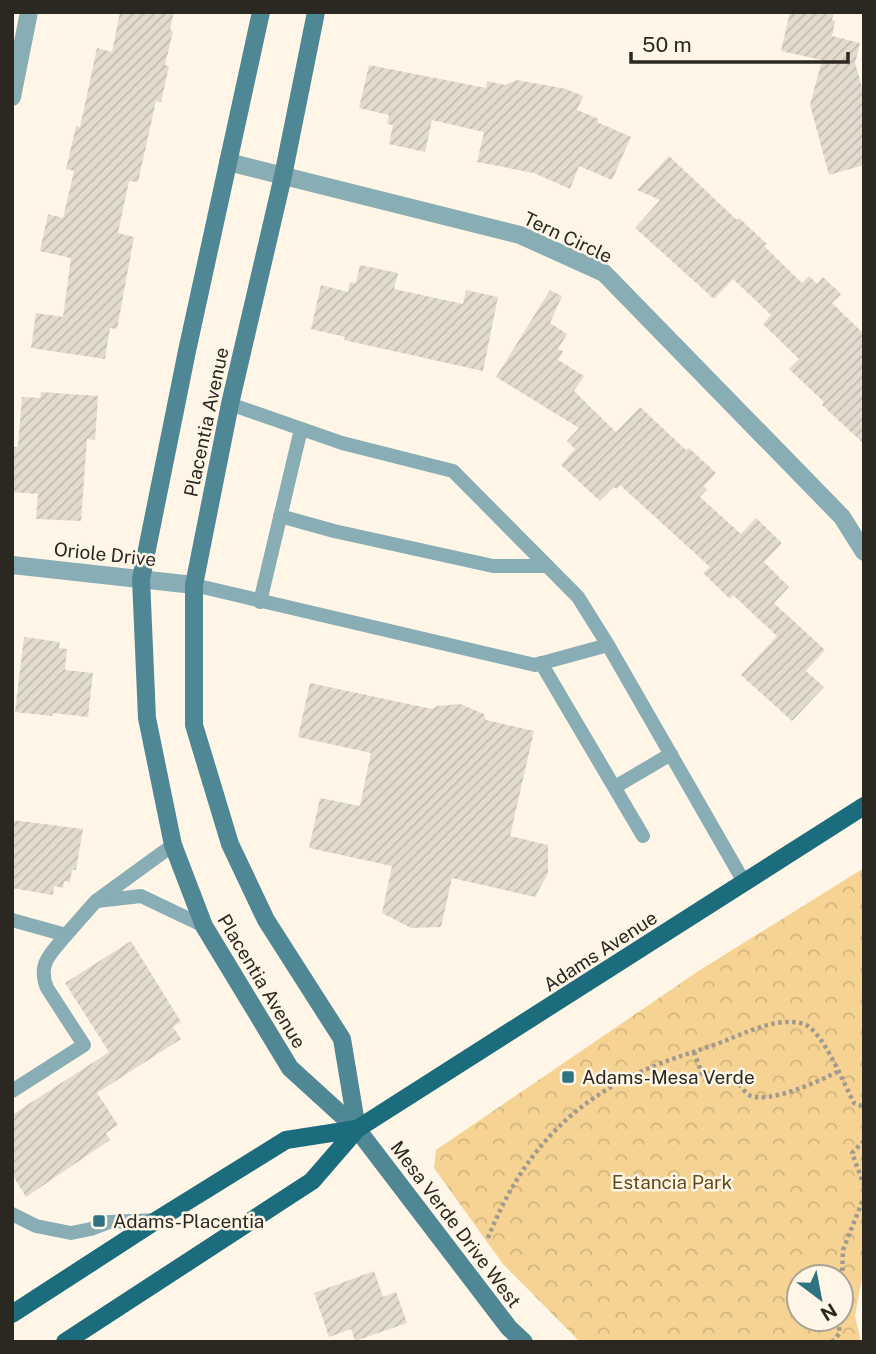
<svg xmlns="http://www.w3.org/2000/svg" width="876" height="1354" font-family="'Public Sans',sans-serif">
  <defs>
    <pattern id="park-crowns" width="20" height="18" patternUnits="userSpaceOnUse" patternTransform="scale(1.75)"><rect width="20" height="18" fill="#f6d392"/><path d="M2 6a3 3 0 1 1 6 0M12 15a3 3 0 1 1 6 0" fill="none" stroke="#d3b57e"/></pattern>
    <pattern id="building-hatch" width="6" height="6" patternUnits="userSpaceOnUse" patternTransform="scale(1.75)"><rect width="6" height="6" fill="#e3dbcd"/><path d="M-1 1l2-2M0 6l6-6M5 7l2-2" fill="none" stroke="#c3bcb0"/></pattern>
  </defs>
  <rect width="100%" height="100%" fill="#fff6e7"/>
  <!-- park -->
  <path fill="url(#park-crowns)" fill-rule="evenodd" d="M864,868V1267L855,1316L861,1342H580L503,1264L434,1168L436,1150L700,970ZM799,1277H841V1319H799Z"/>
  <!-- building -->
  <g fill="url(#building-hatch)">
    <polygon points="120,12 174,12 170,30 173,31 165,65 169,66 161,102 156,101 138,182 129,181 118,233 134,237 117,329 110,328 105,359 31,348 36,313 63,317 71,258 40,251 48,214 63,218 74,171 66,169 76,126 80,127 97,48 112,52"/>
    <polygon points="790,12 834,12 832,20 835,21 832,36 860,43 855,63 864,94 864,165 829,175 810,105 822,60 781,51"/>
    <polygon points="369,65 486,88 487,81 505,85 517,80 566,89 583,96 577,110 599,119 597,122 631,137 612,180 579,166 570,189 534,173 477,162 484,132 432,120 425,152 389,144 393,125 387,124 389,115 359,108"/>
    <polygon points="669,156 737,220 739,218 767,244 764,246 802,283 809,276 817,284 823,277 841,294 832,303 864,334 864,444 822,405 824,402 789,369 799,359 763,324 771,315 733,279 714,299 635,228 660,200 637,190"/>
    <polygon points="360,265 398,273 394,289 463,304 466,290 498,297 483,371 344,340 345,337 311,329 321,285 348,292 350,282 356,283"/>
    <polygon points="550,290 562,296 550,323 567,334 558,349 563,351 558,360 584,376 574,391 616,432 640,407 686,450 689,448 716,473 704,486 707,489 700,497 741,534 756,518 782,543 764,562 789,587 774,603 825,650 806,671 824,687 792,721 741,675 777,636 733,595 730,599 703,573 710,567 620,485 617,489 614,487 600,501 561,465 575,449 567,441 579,428 496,377"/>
    <polygon points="41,392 98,396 95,440 87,439 81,521 36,519 38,494 12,492 12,447 18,447 22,397 40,398"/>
    <polygon points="24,637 60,642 59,648 67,649 65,670 93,673 88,717 53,713 52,716 15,712"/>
    <polygon points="310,683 432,709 437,706 460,704 484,714 486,720 534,731 510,836 548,845 548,873 535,897 452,878 441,927 411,928 382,913 392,866 309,848 320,798 360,806 371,753 298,737"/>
    <polygon points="12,820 83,829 76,870 72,870 70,882 64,881 63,888 54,886 53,895 12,888"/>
    <polygon points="131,941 181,1022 173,1027 181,1039 97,1093 118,1125 106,1133 110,1140 26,1197 12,1174 12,1115 109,1052 65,983"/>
    <polygon points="374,1271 383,1297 396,1292 407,1323 355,1341 351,1329 329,1337 314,1293"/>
  </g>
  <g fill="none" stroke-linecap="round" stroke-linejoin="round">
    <!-- path -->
    <g stroke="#a09a8f" stroke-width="4.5" stroke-dasharray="3.5 3.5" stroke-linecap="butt">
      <path d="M694,1052L702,1074C714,1073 729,1075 738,1083C742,1087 744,1092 749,1095C767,1105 820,1081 837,1072"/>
      <polyline points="864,1141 852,1153 864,1185"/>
      <path d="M488,1238C520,1157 570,1100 652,1067C675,1057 698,1051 722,1042C745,1033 778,1016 804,1024C823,1031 844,1084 854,1103L864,1107"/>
      <polyline points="841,1306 843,1250 864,1197"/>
      <polyline points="832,1342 839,1334 840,1319"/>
    </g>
    <!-- lane -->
    <g stroke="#88adb5" stroke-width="14">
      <polyline points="230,404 342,443 453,471 578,597 608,645 744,882"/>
      <polyline points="280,516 334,531 493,566 547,566"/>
      <polyline points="194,585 535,665 608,645"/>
      <polyline points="260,602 301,429"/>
      <polyline points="541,663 643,836"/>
      <polyline points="615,787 671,754"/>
      <polyline points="97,901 141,896 204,926"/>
      <polyline points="12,920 66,935 96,901 173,845"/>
      <path d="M12,1091L84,1045L47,988C37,963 51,954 66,935"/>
      <polyline points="12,1214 36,1226 71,1233 91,1229 109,1222 157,1220"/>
    </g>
    <!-- street -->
    <g stroke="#88adb5" stroke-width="18">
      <polyline points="12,97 29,12"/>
      <polyline points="228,162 520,235 604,273 842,517 864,552"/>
      <polyline points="12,565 194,585"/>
    </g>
    <!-- secondary -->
    <g stroke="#4f8894" stroke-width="18">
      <polyline points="261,12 187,351 141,579 147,718 173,845 204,926 290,1068 357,1129 509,1328 524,1342"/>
      <polyline points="316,12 283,176 230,404 194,585 194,725 230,844 266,920 342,1039 357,1129"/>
    </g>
    <!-- primary -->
    <g stroke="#1b6d7d" stroke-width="18">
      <polyline points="12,1314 157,1220 286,1140 357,1129"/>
      <polyline points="65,1342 312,1181 357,1129 864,806"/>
    </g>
  </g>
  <!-- markers -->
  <g fill="#2d7381" stroke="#fff6e7" stroke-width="2.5">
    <rect x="561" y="1070" width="14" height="14" rx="3.5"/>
    <rect x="92" y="1214" width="14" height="14" rx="3.5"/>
  </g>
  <g text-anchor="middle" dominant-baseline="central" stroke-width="5" stroke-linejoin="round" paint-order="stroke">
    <!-- street labels -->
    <g font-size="19" fill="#2b2822" stroke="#fff6e7">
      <text transform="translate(568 237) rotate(25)">Tern Circle</text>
      <text transform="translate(206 422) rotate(-78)">Placentia Avenue</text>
      <text transform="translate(105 554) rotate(6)">Oriole Drive</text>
      <text transform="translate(600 951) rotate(-33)">Adams Avenue</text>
      <text transform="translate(262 981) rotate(59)">Placentia Avenue</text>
      <text transform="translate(456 1224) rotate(53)">Mesa Verde Drive West</text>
    </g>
    <!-- poi labels -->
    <g font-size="19" fill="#2b2822" stroke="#fff6e7" text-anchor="start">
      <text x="582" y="1077">Adams-Mesa Verde</text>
      <text x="113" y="1221">Adams-Placentia</text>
    </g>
    <!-- park labels -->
    <g font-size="19" fill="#624a18" stroke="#fff6e7">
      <text x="672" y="1182">Estancia Park</text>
    </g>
  </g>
  <!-- border -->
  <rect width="876" height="1354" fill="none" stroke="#2b2822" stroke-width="28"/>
  <!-- north arrow -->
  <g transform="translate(820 1298) rotate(148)"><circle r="33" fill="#fff6e7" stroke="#aaa498" stroke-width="2"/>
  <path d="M0-5L12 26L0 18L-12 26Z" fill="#2d7381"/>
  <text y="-10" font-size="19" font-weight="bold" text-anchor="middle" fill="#2b2822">N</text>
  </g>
  <!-- scale -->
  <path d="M631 52v10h217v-10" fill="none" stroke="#2b2822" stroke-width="3.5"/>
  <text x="642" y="52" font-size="21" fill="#2b2822" stroke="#fff6e7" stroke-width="5" paint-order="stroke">50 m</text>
</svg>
